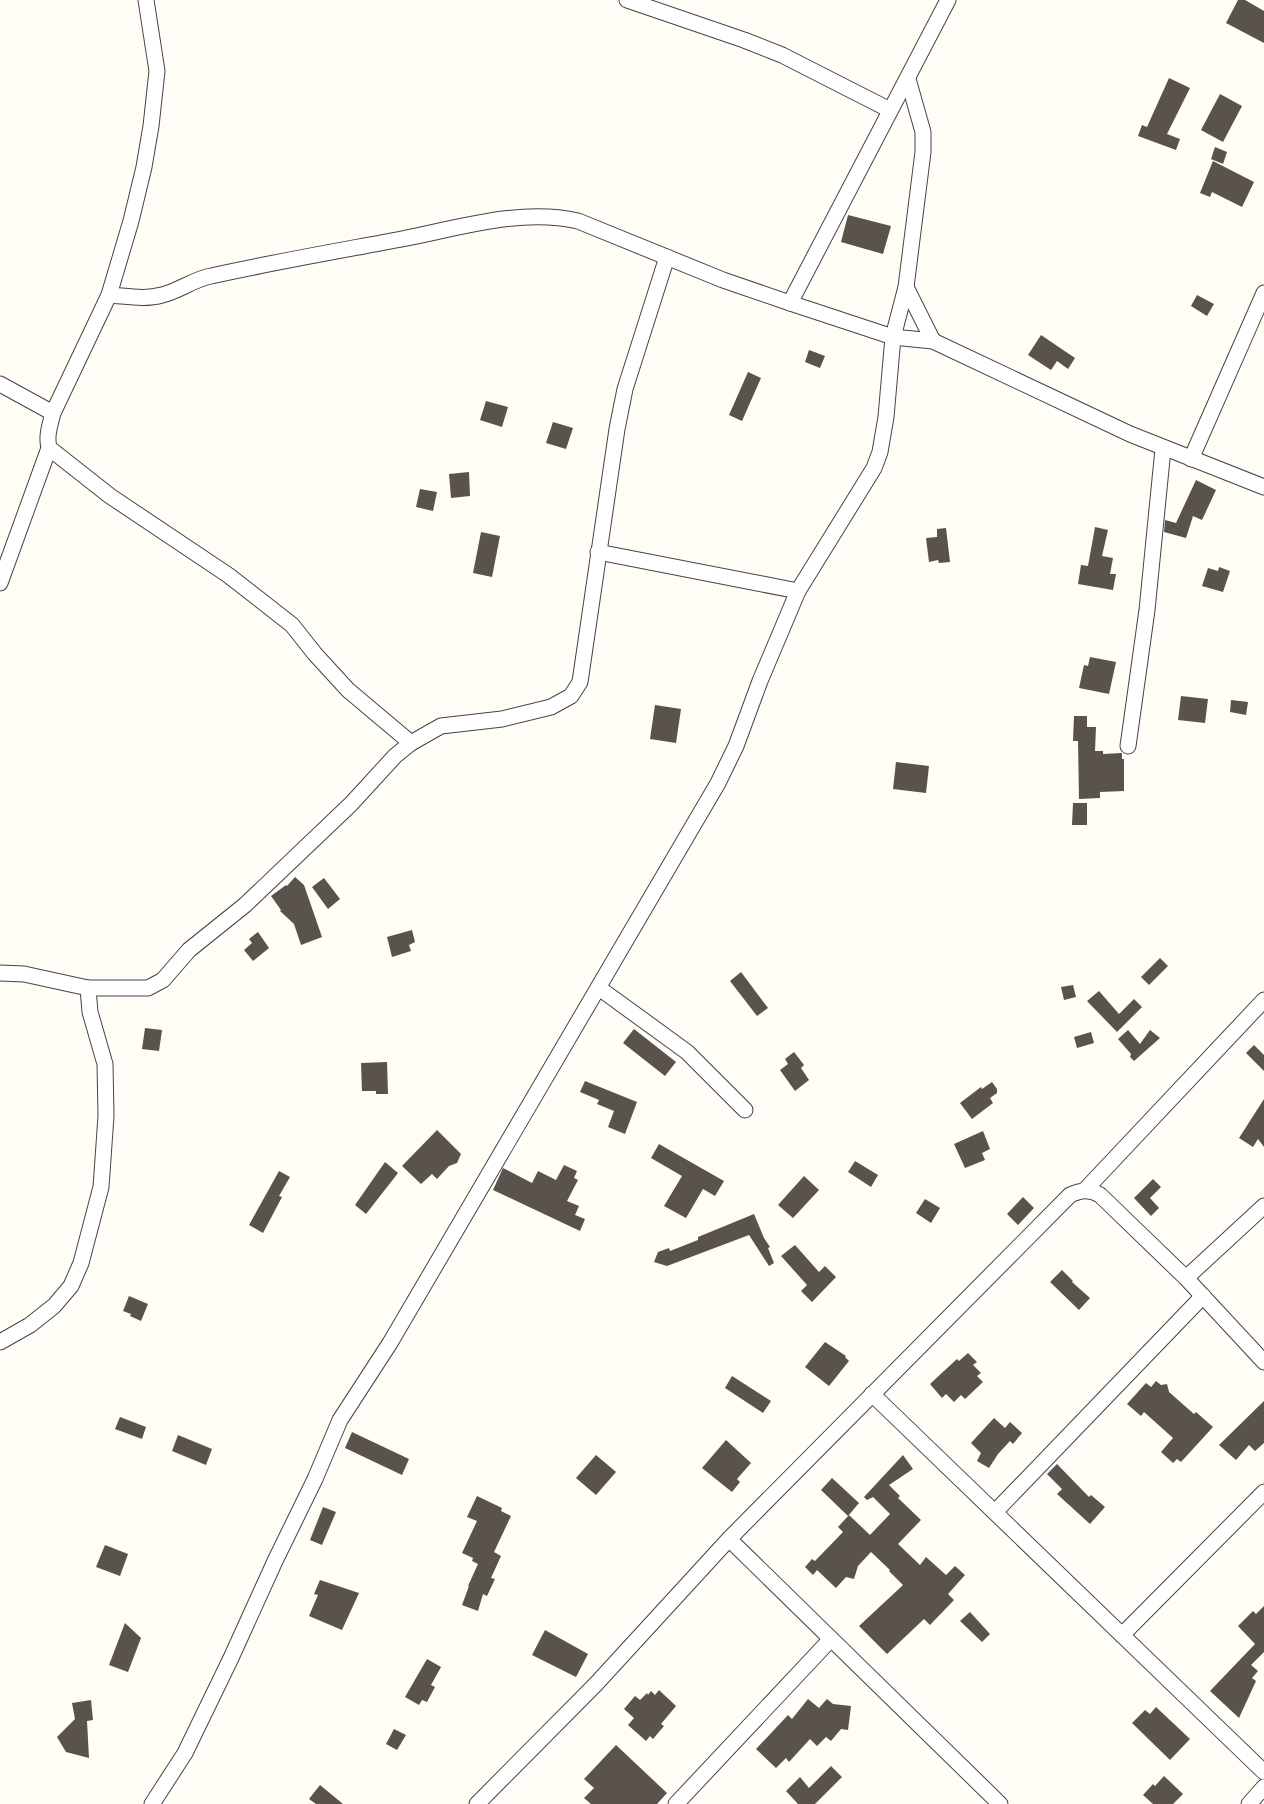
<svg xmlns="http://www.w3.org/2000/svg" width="1264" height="1804" font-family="Bitter,serif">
  <rect width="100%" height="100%" fill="#fffdf5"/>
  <!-- building -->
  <g fill="#5a524d">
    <polygon points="1238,0 1245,0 1264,11 1264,43 1226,23"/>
    <polygon points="1169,78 1190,88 1167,134 1180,139 1176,150 1138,136 1142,125 1147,127"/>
    <polygon points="1220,94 1242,106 1223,142 1201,130"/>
    <polygon points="1215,147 1227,152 1223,164 1211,159"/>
    <polygon points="1213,161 1254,182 1242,207 1212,192 1210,197 1200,193"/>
    <polygon points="848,215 891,226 883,254 841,242"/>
    <polygon points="1197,295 1214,304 1207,316 1191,306"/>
    <polygon points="1041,335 1075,358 1068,369 1057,361 1051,370 1028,355"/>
    <polygon points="809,350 825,356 820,368 805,362"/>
    <polygon points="748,372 761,378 742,421 729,415"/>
    <polygon points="486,401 508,407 502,427 480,420"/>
    <polygon points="553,422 573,428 566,449 546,443"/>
    <polygon points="469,472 470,496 451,498 449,474"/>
    <polygon points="1196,480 1216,490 1202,520 1193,516 1186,538 1164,532 1165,520 1176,523"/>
    <polygon points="420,489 437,492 433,511 416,507"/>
    <polygon points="1095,527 1108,530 1102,556 1113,558 1110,574 1116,574 1113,590 1078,584 1081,565 1088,566"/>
    <polygon points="946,528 950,562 939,563 938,560 929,562 926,538 937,537 937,529"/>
    <polygon points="481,532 500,536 492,577 473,573"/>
    <polygon points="1219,567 1230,571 1223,592 1202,586 1208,568 1218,571"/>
    <polygon points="1090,657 1116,662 1109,694 1079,688 1084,665 1088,666"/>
    <polygon points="1181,696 1208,699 1205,723 1178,720"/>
    <polygon points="1231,700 1248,702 1246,715 1230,712"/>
    <polygon points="655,705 681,709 676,743 650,739"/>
    <polygon points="1074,716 1087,716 1087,727 1096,727 1095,751 1103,751 1103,754 1122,753 1122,759 1124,759 1124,791 1100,792 1100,798 1079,799 1078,741 1073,741"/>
    <polygon points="896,762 929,766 926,793 893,789"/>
    <polygon points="1073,803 1087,803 1087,825 1072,825"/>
    <polygon points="295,877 304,885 322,937 301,945 294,924 280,911 281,910 271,896 286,885 287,886"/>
    <polygon points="324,878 340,899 328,909 312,887"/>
    <polygon points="412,930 415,942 409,945 411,951 392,957 387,937"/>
    <polygon points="258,932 269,948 253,961 244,950 252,943 249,939"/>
    <polygon points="1160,958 1168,966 1149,985 1141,977"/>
    <polygon points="741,972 768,1008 757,1016 730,981"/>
    <polygon points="1073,985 1076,997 1064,1000 1061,987"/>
    <polygon points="1099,991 1119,1014 1134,999 1142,1007 1117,1032 1087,1001"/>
    <polygon points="145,1028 162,1030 159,1051 142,1049"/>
    <polygon points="634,1029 676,1062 665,1076 623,1043"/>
    <polygon points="1128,1030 1140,1044 1150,1030 1160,1038 1134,1061 1130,1057 1131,1054 1118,1039"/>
    <polygon points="1091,1032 1094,1043 1077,1048 1074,1037"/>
    <polygon points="1254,1045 1264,1055 1264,1071 1246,1053"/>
    <polygon points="794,1052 804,1065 801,1068 809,1080 795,1091 780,1070 788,1064 785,1059"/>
    <polygon points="387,1062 388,1094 376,1094 376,1091 362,1091 361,1063"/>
    <polygon points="585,1081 637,1102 625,1134 608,1127 614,1111 597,1104 599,1100 580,1092"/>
    <polygon points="992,1082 997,1089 997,1093 990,1098 993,1103 972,1119 960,1103 981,1087 982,1089"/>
    <polygon points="1264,1099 1264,1147 1258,1139 1253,1147 1239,1138"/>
    <polygon points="437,1130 461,1154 457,1163 449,1166 437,1179 432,1174 421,1184 402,1166"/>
    <polygon points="983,1131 990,1149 982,1153 985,1160 965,1168 954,1144"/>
    <polygon points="659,1144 724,1181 715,1196 703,1189 686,1218 664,1206 682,1176 651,1158"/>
    <polygon points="855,1161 878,1175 871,1187 848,1172"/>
    <polygon points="385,1162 398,1173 366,1214 355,1205"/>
    <polygon points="564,1165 577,1171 574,1178 578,1180 567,1201 579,1206 575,1215 585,1219 580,1231 493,1190 503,1168 532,1183 538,1171 556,1180"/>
    <polygon points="279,1171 290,1177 279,1196 282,1197 263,1233 249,1225"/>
    <polygon points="804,1176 819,1190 793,1218 778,1205"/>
    <polygon points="1153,1179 1161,1187 1150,1198 1159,1208 1151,1216 1134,1198"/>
    <polygon points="1023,1197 1034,1208 1018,1225 1007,1214"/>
    <polygon points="925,1199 940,1208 931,1223 916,1213"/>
    <polygon points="754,1214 764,1238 770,1247 768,1248 774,1263 769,1266 749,1235 667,1266 654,1262 658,1252 669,1248 670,1251 698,1240 698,1237"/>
    <polygon points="795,1245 819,1272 825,1266 836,1277 812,1302 801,1291 807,1285 781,1256"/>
    <polygon points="1062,1270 1073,1281 1072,1282 1090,1298 1079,1310 1050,1282"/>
    <polygon points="129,1296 148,1304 141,1321 130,1316 131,1314 123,1311"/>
    <polygon points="825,1342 846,1356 845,1357 849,1361 829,1386 805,1367"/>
    <polygon points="968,1353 977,1362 973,1365 981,1373 977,1376 983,1382 965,1399 961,1395 954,1402 946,1394 942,1398 930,1384 957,1359 959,1361"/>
    <polygon points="732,1376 771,1401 763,1413 725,1388"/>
    <polygon points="1156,1381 1161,1385 1167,1384 1169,1392 1194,1414 1196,1412 1213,1427 1181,1462 1177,1459 1173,1463 1161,1452 1173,1438 1144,1412 1141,1416 1127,1404 1146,1383 1151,1387"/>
    <polygon points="1264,1401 1264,1443 1255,1451 1249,1445 1236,1460 1219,1445"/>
    <polygon points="120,1417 146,1427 142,1439 115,1429"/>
    <polygon points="994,1418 1005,1428 1010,1422 1022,1433 1013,1444 1010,1441 998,1454 989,1468 977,1461 981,1453 971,1443"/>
    <polygon points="352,1432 409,1459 402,1475 345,1448"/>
    <polygon points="178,1435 212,1449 206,1465 172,1451"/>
    <polygon points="726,1440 751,1463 737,1479 740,1482 732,1492 702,1468"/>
    <polygon points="596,1455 616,1472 596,1495 576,1478"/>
    <polygon points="903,1455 913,1469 889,1485 900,1496 898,1498 921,1520 898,1544 920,1565 926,1557 946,1575 955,1566 965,1575 948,1594 954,1600 930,1625 924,1619 887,1654 859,1626 903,1585 889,1571 890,1570 871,1552 858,1566 854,1579 846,1577 836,1588 817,1570 813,1575 805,1567 812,1559 815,1561 843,1532 838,1527 849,1515 870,1535 890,1514 873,1497 867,1500 864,1497"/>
    <polygon points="1057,1464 1089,1497 1091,1495 1105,1507 1090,1524 1057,1494 1062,1489 1047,1474"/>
    <polygon points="832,1478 859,1503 848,1516 821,1490"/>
    <polygon points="477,1496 502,1508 501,1511 511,1516 494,1552 501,1556 491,1578 495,1579 487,1596 483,1594 478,1611 462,1605 469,1586 468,1586 478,1564 472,1561 473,1558 462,1553 477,1521 467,1517"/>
    <polygon points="323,1507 336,1512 322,1545 310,1540"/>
    <polygon points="105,1545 128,1554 120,1576 96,1567"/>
    <polygon points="320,1580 359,1593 342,1630 309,1616 318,1595 314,1594"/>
    <polygon points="1264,1606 1264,1652 1251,1665 1258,1671 1252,1678 1256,1681 1239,1718 1210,1691 1255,1644 1238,1626 1253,1611 1256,1614"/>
    <polygon points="970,1612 990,1634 982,1642 960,1621"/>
    <polygon points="125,1623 141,1638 128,1672 109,1665"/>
    <polygon points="545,1630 588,1654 576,1677 532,1655"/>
    <polygon points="427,1659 441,1667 431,1685 435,1687 427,1702 422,1700 419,1705 405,1697"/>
    <polygon points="659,1690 676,1706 661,1724 664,1726 653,1739 650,1736 646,1741 628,1725 634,1718 624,1709 635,1696 640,1700 647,1693 648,1695 651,1691 655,1695"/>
    <polygon points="808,1699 819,1708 827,1699 833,1704 851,1706 848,1730 841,1729 831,1741 826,1737 817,1746 810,1739 789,1762 786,1758 776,1768 756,1749 788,1715 792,1719"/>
    <polygon points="91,1700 93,1720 87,1721 89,1758 66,1752 57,1737 75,1719 72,1703"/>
    <polygon points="1156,1707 1190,1739 1170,1760 1132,1723 1145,1710 1150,1714"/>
    <polygon points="394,1729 406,1735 397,1750 386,1744"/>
    <polygon points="616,1745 667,1793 657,1804 591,1804 584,1798 594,1788 584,1779"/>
    <polygon points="831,1766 842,1777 815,1804 798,1804 786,1791 800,1777 809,1788"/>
    <polygon points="1164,1776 1183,1794 1173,1804 1153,1804 1143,1795 1153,1784 1155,1786"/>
    <polygon points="320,1785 343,1804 316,1804 309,1799"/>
  </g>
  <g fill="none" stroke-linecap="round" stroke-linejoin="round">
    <!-- street casing -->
    <g stroke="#444" stroke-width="17">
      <g id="street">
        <polyline points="627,0 744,40 782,55 890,110"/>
        <polyline points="906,287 933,341"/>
        <path d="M109,295C126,296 145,300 162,295C179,291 194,279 211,276C274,262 338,251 402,239C459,228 520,208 578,221L723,280L790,303L893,337L933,341L1130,434L1264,487"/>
        <polyline points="790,303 948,0"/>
        <polyline points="0,384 53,413"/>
        <polyline points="49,448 110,496 228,575 264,603 292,625 315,654 348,690 411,743"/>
        <polyline points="1191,459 1264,293"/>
        <polyline points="598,552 798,591"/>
        <path d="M0,583L49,448C46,436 50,425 53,413L109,295L131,221L144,167L151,126L157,71L146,0"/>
        <polyline points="1128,746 1147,610 1163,449"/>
        <polyline points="0,973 24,974 88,988 148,988 163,980 189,950 245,905 351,804 395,756 411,743 441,726 502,719 551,707 571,696 580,682 617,429 625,389 667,257"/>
        <polyline points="599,988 687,1052 745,1110"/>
        <polyline points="1085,1190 1264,1000"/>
        <polyline points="1186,1278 1264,1206"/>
        <polyline points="0,1342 30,1325 54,1306 71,1286 81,1263 101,1187 106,1116 105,1064 90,1012 88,988"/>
        <polyline points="872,1394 1264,1772"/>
        <polyline points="995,1512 1203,1296"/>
        <polyline points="729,1539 1000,1804"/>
        <polyline points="1122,1635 1264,1492"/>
        <polyline points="152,1804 185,1753 231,1658 275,1561 315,1479 340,1420 390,1343 718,783 736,746 760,681 798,591 874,468 880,452 886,417 893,337 906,287 923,152 923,132 908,79"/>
        <path d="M477,1804L596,1684L729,1539L1070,1195C1081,1190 1089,1189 1100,1195L1186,1278L1264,1362"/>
        <polyline points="676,1804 831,1639"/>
        <polyline points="1249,1804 1264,1787"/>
      </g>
    </g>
    <!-- street -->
    <use href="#street" stroke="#fff" stroke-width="15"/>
  </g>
</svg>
